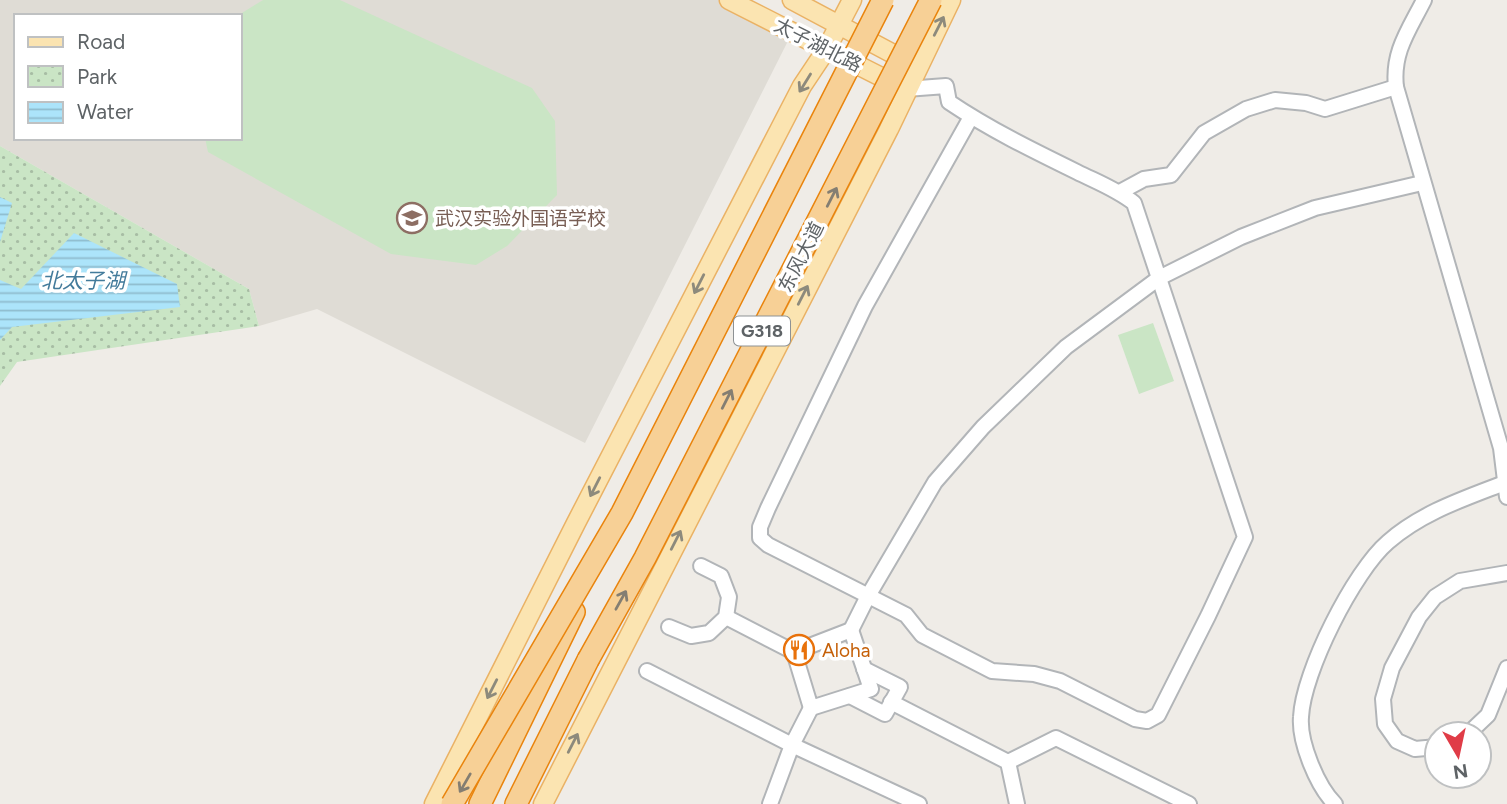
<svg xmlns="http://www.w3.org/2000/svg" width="1507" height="804" font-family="Figtree,'Noto Sans SC',sans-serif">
  <defs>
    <pattern id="park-dots" width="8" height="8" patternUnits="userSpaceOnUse" patternTransform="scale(1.75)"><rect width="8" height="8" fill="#cae5c5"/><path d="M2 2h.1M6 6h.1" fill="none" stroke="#a7bda4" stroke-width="1.8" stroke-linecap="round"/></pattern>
    <pattern id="water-rules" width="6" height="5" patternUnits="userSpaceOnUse" patternTransform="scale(1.75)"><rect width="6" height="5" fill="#ace4fa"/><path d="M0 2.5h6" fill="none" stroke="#8fbcce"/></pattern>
  </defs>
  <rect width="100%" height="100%" fill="#efece7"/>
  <!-- education -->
  <path fill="#dfdcd5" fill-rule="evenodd" d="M0,0H720L791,35L585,443L317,309L259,326L249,289L0,146ZM16,16H240V138H16Z"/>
  <!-- park -->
  <polygon fill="url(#park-dots)" points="0,146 249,289 259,326 17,362 0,386"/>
  <!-- pitch -->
  <g fill="#cae5c5">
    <polygon points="263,0 340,0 532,88 555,121 557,195 507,246 476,265 391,254 208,152 205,138 240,138 240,16 237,16"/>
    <polygon points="1153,323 1174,381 1139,394 1118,335"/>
  </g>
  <!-- water -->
  <g fill="url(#water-rules)">
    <polygon points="0,197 12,203 0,242"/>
    <polygon points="74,233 177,284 180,307 12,327 0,340 0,280 21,289"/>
  </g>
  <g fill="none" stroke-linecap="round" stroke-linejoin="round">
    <!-- minor casing -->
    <g stroke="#b2b5b8" stroke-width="18">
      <g id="minor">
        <path d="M1424,0C1409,30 1392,52 1396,87L1501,448L1507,497"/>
        <path d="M906,89L946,86L949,102C989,129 1034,151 1077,172C1097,182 1116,189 1134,203L1245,537L1208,616L1158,715L1147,721L1135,719L1060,681L1034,674L992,671L922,635L906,615L768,545L760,538V527L768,508L865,306L971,117"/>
        <polyline points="1120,192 1144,179 1171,175 1204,133 1246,109 1275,100 1306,103 1325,109 1396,87"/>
        <polyline points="726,617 794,652 811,708 871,689 851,630 794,652"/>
        <polyline points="669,627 691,636 709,633 726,617 729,597 721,576 701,566"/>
        <polyline points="851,630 868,596 935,482 983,427 1066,347 1159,278 1241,237 1315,208 1422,183"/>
        <polyline points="647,671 792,745 919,804"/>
        <polyline points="850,696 885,714 900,687 864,669"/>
        <polyline points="891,702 1008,762 1017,804"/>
        <polyline points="1468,734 1488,715 1507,668"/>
        <polyline points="1437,747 1415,749 1397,741 1385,724 1383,699 1392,668 1419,617 1435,597 1460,581 1507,573"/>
        <polyline points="1008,762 1056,738 1189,804"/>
        <polyline points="770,804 792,745 811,708"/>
        <path d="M1335,804C1317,786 1299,742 1301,717C1303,672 1354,571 1388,542C1422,512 1466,498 1507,482"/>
      </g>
    </g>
    <!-- major casing -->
    <g stroke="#eab265" stroke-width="21">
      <g id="major">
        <polyline points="729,0 901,87"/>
        <polyline points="792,0 912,64"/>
        <polyline points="434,804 576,523 802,86 826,50 852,0"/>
        <polyline points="543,804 889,129 951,0"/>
      </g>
    </g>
    <!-- highway casing -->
    <g stroke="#e9840d" stroke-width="24">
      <g id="highway">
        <polyline points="480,804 574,612"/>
        <polyline points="516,804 588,660"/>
      </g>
    </g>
    <!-- minor -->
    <use href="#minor" stroke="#fff" stroke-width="14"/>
    <!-- major -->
    <use href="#major" stroke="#fbe4b1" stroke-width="18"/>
    <!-- highway -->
    <use href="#highway" stroke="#f7d096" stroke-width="21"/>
    <!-- highway-bridge casing -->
    <g stroke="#e9840d" stroke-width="24" stroke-linecap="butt">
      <g id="highway-bridge">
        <polyline points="588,660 645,558 931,0"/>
        <polyline points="452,804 622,513 883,0"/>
      </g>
    </g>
    <!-- highway-bridge -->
    <use href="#highway-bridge" stroke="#f7d096" stroke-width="21"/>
  </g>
  <!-- one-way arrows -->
  <defs><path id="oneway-shaft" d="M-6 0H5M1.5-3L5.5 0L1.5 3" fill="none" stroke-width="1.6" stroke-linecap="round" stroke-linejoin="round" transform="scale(1.75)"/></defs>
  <g stroke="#8d8a7c">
    <use href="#oneway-shaft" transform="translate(939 26) rotate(-63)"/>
    <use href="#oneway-shaft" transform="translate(805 83) rotate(122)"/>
    <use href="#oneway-shaft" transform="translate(699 284) rotate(117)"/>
    <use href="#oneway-shaft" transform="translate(803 295) rotate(-63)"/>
    <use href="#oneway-shaft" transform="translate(595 487) rotate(117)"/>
    <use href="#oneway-shaft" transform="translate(676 540) rotate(-63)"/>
    <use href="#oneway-shaft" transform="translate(492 689) rotate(117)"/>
    <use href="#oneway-shaft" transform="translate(573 743) rotate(-63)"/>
  </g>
  <g stroke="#847e72">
    <use href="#oneway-shaft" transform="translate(832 197) rotate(-63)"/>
    <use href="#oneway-shaft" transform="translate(727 399) rotate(-63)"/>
    <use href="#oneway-shaft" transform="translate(621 600) rotate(-61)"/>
    <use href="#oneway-shaft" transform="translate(465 783) rotate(120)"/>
  </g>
  <!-- icons -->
  <defs>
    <g id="school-ring" transform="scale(1.575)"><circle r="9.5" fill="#fff" stroke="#8d6e63" stroke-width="1.5"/><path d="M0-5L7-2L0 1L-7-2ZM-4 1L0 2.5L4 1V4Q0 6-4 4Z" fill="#8d6e63"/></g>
    <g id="restaurant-ring" transform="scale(1.575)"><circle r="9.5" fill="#fff" stroke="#e8710a" stroke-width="1.5"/><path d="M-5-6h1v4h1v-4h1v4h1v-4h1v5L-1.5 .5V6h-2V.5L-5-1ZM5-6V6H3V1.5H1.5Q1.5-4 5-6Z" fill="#e8710a"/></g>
  </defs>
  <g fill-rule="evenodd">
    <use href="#school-ring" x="412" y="218"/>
    <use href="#restaurant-ring" x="799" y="650"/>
  </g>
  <g text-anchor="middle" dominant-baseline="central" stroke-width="7" stroke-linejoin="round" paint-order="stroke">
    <!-- shield labels -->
    <rect fill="#fff" stroke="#8e9294" stroke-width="2" x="734" y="316.5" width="56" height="29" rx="5"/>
    <g font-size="18" font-weight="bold" fill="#5e6366">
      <text x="762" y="331">G318</text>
    </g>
    <!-- street labels -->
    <g font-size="19" fill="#5e6366" stroke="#fff">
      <text transform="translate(818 45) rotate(27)">太子湖北路</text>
      <text transform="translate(801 257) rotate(-63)">东风大道</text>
    </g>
    <!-- education labels -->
    <g font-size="19" fill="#785e54" stroke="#fff" text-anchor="start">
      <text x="435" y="218">武汉实验外国语学校</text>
    </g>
    <!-- food labels -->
    <g font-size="19" fill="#c56008" stroke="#fff" text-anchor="start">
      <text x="822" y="650">Aloha</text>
    </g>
    <!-- water labels -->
    <g font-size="21" font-style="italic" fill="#437b9b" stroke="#fff">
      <text x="83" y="280">北太子湖</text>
    </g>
  </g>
  <!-- legend -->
  <rect x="14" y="14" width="228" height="126" fill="#ffffff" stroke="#bfc1c2" stroke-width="2"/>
  <rect x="28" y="37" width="35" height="10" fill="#fbe4b1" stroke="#bfc1c2" stroke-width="2"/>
  <text x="77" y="49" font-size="21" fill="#5e6366">Road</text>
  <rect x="28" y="66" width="35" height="21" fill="url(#park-dots)" stroke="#bfc1c2" stroke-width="2"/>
  <text x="77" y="84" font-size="21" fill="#5e6366">Park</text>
  <rect x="28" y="102" width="35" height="21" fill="url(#water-rules)" stroke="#bfc1c2" stroke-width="2"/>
  <text x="77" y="119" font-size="21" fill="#5e6366">Water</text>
  <!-- north arrow -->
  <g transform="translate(1458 755) rotate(171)"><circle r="33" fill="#ffffff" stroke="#bfc1c2" stroke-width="2"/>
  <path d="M0-5L12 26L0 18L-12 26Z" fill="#e03c47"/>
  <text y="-10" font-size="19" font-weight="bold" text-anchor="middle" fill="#5e6366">N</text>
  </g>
</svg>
